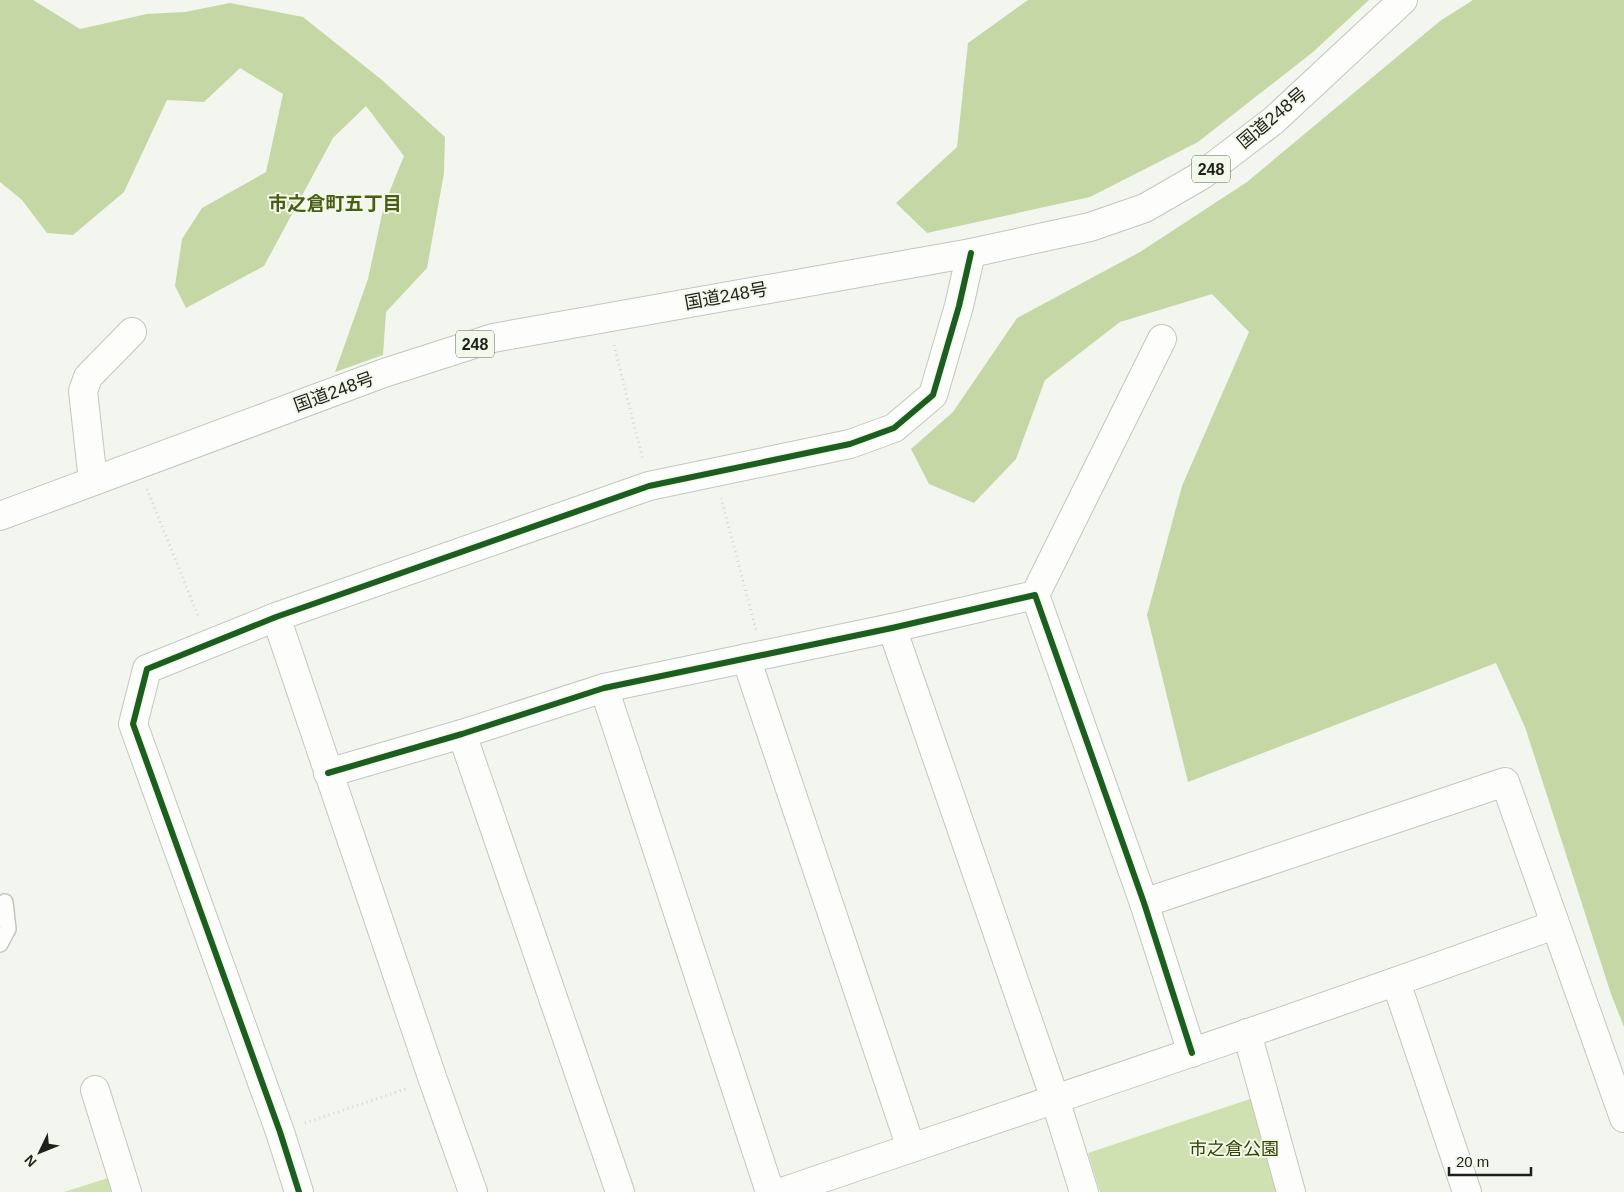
<svg xmlns="http://www.w3.org/2000/svg" width="1624" height="1192" font-family="Helvetica,'Noto Sans JP',sans-serif">
  <rect width="100%" height="100%" fill="#f2f6ee"/>
  <!-- green -->
  <g fill="#d0e1b1">
    <polygon points="1265,1094 1291,1192 1100,1192 1088,1153"/>
    <polygon points="111,1177 117,1192 64,1192"/>
  </g>
  <!-- forest -->
  <g fill="#c5d7a5">
    <polygon points="0,0 33,0 80,29 147,14 185,12 230,3 303,17 382,80 445,137 444,173 427,268 386,312 383,355 335,372 368,279 384,205 404,156 366,106 333,138 264,266 186,308 175,286 182,239 202,208 266,172 283,94 240,68 204,102 167,100 124,192 73,235 47,233 22,200 0,182"/>
    <polygon points="1028,0 1369,0 1313,52 1198,142 1090,197 927,233 896,203 957,147 968,43"/>
    <polygon points="1473,0 1624,0 1624,1027 1611,994 1525,727 1496,663 1188,782 1147,615 1182,486 1249,332 1212,294 1120,322 1045,380 1016,459 974,503 929,484 911,449 953,412 1017,318 1140,252 1247,182 1440,21"/>
  </g>
  <g fill="none" stroke-linecap="round" stroke-linejoin="round">
    <!-- lane casing -->
    <g stroke="#c3c6bf" stroke-width="18">
      <polyline id="lane" points="0,944 8,929 5,902"/>
    </g>
    <!-- street casing -->
    <g stroke="#c3c6bf" stroke-width="30">
      <g id="street">
        <polyline points="93,481 83,391 88,377 132,332"/>
        <polyline points="1035,595 1162,339"/>
        <polyline points="276,617 433,1080 473,1192"/>
        <polyline points="892,628 1055,1099 1084,1192"/>
        <polyline points="746,658 911,1148"/>
        <polyline points="604,688 770,1192"/>
        <polyline points="462,734 620,1192"/>
        <polyline points="328,773 462,734 604,688 892,628 1035,595 1144,903 1192,1053"/>
        <polyline points="1144,903 1505,782 1624,1118"/>
        <polyline points="1396,982 1467,1192"/>
        <polyline points="1247,1033 1291,1192"/>
        <polyline points="95,1090 127,1192"/>
        <polyline points="299,1192 280,1132 133,724 147,669 276,617 649,486 850,444 894,428 933,395 959,306 971,253"/>
        <path d="M782,1192C1040,1104 1298,1018 1554,925"/>
      </g>
    </g>
    <!-- highway casing -->
    <g stroke="#c3c6bf" stroke-width="30">
      <polyline id="highway" points="0,516 384,373 493,338 971,253 1090,227 1145,208 1202,175 1273,121 1403,0"/>
    </g>
    <!-- path -->
    <g stroke="#d4d6d3" stroke-width="3" stroke-dasharray="1 4" stroke-linecap="butt">
      <polyline points="614,345 643,460"/>
      <polyline points="147,489 199,618"/>
      <polyline points="721,498 756,630"/>
      <polyline points="305,1123 408,1088"/>
    </g>
    <!-- lane -->
    <use href="#lane" stroke="#fdfefc" stroke-width="15"/>
    <!-- street -->
    <use href="#street" stroke="#fdfefc" stroke-width="28"/>
    <!-- highway -->
    <use href="#highway" stroke="#fdfefc" stroke-width="28"/>
    <!-- cycleway casing -->
    <g stroke="#f3f9ea" stroke-width="9">
      <g id="cycleway">
        <polyline points="328,773 462,734 604,688 892,628 1035,595 1144,903 1192,1053"/>
        <polyline points="299,1192 280,1132 133,724 147,669 276,617 649,486 850,444 894,428 933,395 959,306 971,253"/>
      </g>
    </g>
    <!-- cycleway -->
    <use href="#cycleway" stroke="#1b5e20" stroke-width="6"/>
  </g>
  <g text-anchor="middle" dominant-baseline="central" stroke-width="4" stroke-linejoin="round" paint-order="stroke">
    <!-- shield labels -->
    <g fill="#f3f9ea" stroke="#5f625a" stroke-width="1">
      <rect x="1192" y="155.5" width="38" height="27" rx="4"/>
      <rect x="456" y="330.5" width="38" height="27" rx="4"/>
    </g>
    <g font-size="16" font-weight="bold" fill="#1f211c">
      <text x="1211" y="169">248</text>
      <text x="475" y="344">248</text>
    </g>
    <!-- street labels -->
    <g font-size="18" fill="#1f211c" stroke="#f3f9ea">
      <text transform="translate(1272 118) rotate(-40)">国道248号</text>
      <text transform="translate(726 296) rotate(-10)">国道248号</text>
      <text transform="translate(334 392) rotate(-20)">国道248号</text>
    </g>
    <!-- park labels -->
    <g font-size="18" fill="#324201" stroke="#f3f9ea">
      <text x="1234" y="1149">市之倉公園</text>
    </g>
    <!-- neighbourhood labels -->
    <g font-size="19" font-weight="bold" fill="#495e15" stroke="#f3f9ea">
      <text x="335" y="203">市之倉町五丁目</text>
    </g>
  </g>
  <!-- north arrow -->
  <g transform="translate(40 1152) rotate(227)" stroke="#f3f9ea" stroke-width="4" paint-order="stroke">
  <path d="M0-4L9 19L0 12L-9 19Z" fill="#1f211c"/>
  <text y="-8" font-size="14" font-weight="bold" text-anchor="middle" fill="#1f211c">N</text>
  </g>
  <!-- scale -->
  <path d="M1449 1167v8h82v-8" fill="none" stroke="#1f211c" stroke-width="2.5"/>
  <text x="1456" y="1167" font-size="15" fill="#1f211c" stroke="#f3f9ea" stroke-width="4" paint-order="stroke">20 m</text>
</svg>
